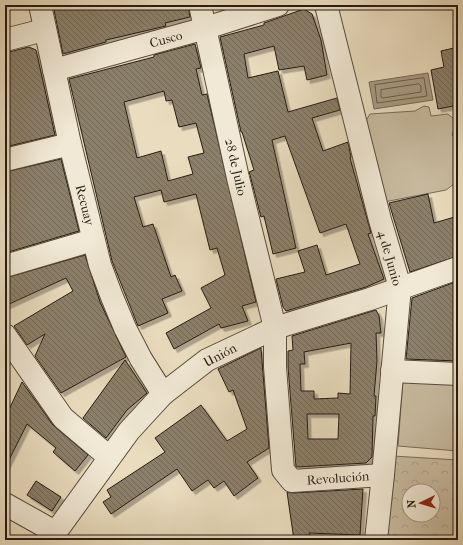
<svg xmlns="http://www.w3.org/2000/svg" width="463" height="545" font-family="'IM FELL French Canon',serif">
  <defs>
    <pattern id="forest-crowns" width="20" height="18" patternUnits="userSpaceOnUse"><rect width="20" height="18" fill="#c9bca1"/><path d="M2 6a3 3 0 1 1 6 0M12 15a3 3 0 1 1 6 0" fill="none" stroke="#ada18a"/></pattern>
    <pattern id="building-back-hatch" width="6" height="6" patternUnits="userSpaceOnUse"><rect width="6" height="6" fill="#8c806b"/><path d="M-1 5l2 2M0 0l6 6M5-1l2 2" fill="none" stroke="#726857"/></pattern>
    <filter id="shadow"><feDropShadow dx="3.5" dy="3.5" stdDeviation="0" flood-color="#0004"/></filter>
  </defs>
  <rect width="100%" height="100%" fill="#eaddbf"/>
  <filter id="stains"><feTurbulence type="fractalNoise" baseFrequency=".005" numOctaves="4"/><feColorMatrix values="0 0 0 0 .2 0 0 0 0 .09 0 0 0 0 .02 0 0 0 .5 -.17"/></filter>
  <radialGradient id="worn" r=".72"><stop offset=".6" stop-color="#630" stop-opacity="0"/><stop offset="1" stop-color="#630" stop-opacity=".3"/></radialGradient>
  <!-- green -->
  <g fill="#c9bca1" stroke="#786c59">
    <polygon points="424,106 429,107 431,116 448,114 455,120 455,126 452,135 458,140 458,181 446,190 384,202 378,165 366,125 367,119 370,114 415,111"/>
    <polygon points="403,380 458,384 458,451 398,446"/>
  </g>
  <!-- forest -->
  <path fill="url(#forest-crowns)" stroke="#786c59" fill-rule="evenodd" d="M393,456L458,460V540H385ZM409,491H433V515H409Z"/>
  <!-- water -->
  <polygon fill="#a89b84" stroke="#746856" points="428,73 433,100 374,109 369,82"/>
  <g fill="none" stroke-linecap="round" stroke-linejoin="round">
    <!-- shore -->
    <g stroke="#685c4a" stroke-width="1">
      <polygon points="424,78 427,96 377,103 375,85"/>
      <polygon points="419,84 421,86 421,92 383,98 381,97 381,90"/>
    </g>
  </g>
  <!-- building -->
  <g fill="url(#building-back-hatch)" stroke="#271c11" fill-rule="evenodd" filter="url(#shadow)">
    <polygon points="53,5 188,5 190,17 165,23 166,26 106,40 106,42 63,54"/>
    <polygon points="304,9 312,14 321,40 327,75 307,80 304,66 279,70 274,46 244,54 248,78 278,71 288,112 337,98 340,110 312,118 323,151 348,142 351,157 350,158 371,233 368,234 384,279 366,287 286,311 283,307 276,279 305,272 298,251 317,245 326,275 360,264 346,224 320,233 285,136 272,140 296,248 273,254 264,216 261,217 250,175 249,172 254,170 242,132 241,132 220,37 264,25 264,23"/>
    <path d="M195,44L201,68L196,69L202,95L207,94L256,302L242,306L248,321L221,328L219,324L174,349L166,333L211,308L201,288L225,275L217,248L210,250L196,194L164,202L161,190L134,197L143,227L153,224L171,277L175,275L182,291L162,299L168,313L138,326L112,261L69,79L154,57V55ZM164,91L166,101L172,100L179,127L196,123L204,153L188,157L193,174L168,181L161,151L137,158L124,102Z"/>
    <polygon points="29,47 36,50 55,135 5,147 5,53"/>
    <polygon points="458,47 458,105 438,109 431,70 444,67 441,51"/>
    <polygon points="61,159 79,231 5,253 5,172"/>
    <polygon points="428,194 434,223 458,216 458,256 410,272 389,203"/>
    <polygon points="85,255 100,302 126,357 61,393 35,356 45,334 27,345 14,326 73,291 66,278 5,306 5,278"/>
    <polygon points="458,281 458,361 406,359 412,298"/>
    <path d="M376,310L379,316L381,333H376L377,361L374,396H376L375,416H373L372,457L366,463L296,467L288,367V351L293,350L292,336ZM351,343L350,394L338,393V398L314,399V391H301L300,364H305L304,352ZM307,414H339L338,439H308Z"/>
    <polygon points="261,348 269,448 247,462 258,478 234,496 224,481 214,488 208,480 192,491 177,469 111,514 103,502 111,497 107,490 165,452 155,438 201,405 227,441 247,429 233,390 229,392 218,369"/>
    <polygon points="125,360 147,393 127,410 106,438 83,418"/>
    <polygon points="22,382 53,425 88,455 75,471 53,452 56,448 27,424 5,468 5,418"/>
    <polygon points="36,481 61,497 52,511 27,495"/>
    <polygon points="363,489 360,535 309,533 310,537 294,540 287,492 293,493"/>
  </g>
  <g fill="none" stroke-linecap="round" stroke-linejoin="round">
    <!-- minor casing -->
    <g stroke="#584c3c" stroke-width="24">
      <g id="minor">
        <polyline points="40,5 70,144 100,265 112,297 125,328 141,359 163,394"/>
        <polyline points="200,5 238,178 275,328 275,367 283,470 292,481 383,475"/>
        <polyline points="326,5 380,220 400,287 383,475 376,540"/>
        <polyline points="5,40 44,30"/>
        <polyline points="54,70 206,28 278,5"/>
        <polyline points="5,160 70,144"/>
        <polyline points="5,266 93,240"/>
        <polyline points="5,335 63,418 109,457"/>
        <polyline points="392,371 458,374"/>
        <polyline points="5,504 55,532"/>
        <polyline points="50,540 129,431 163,394 207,360 275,328 370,299 458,268"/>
      </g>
    </g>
    <!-- minor -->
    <use href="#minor" stroke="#f1e9d5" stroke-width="22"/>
  </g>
  <g text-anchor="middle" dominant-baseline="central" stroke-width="3.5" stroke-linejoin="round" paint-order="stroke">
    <!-- street labels -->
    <g font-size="13" fill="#271c11" stroke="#f1e9d5">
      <text transform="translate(166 39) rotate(-15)">Cusco</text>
      <text transform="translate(236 167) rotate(77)">28 de Julio</text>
      <text transform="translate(85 205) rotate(76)">Recuay</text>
      <text transform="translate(390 258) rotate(74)">4 de Junio</text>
      <text transform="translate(220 355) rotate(-28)">Unión</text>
      <text transform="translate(338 478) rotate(-4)">Revolución</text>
    </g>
  </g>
  <!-- margin -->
  <rect width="463" height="545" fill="none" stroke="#eaddbf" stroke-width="20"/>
  <rect x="6" y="6" width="451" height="533" fill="none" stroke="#271c11" stroke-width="2"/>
  <rect x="10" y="10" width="443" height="525" fill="none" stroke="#271c11"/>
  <!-- north arrow -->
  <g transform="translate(421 503) rotate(265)"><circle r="19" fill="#f1e9d5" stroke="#a09787"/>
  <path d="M0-3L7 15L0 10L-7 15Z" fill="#8f2418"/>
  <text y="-6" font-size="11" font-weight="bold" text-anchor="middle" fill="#271c11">N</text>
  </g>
  <rect width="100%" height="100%" filter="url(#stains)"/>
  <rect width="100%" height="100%" fill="url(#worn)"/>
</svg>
